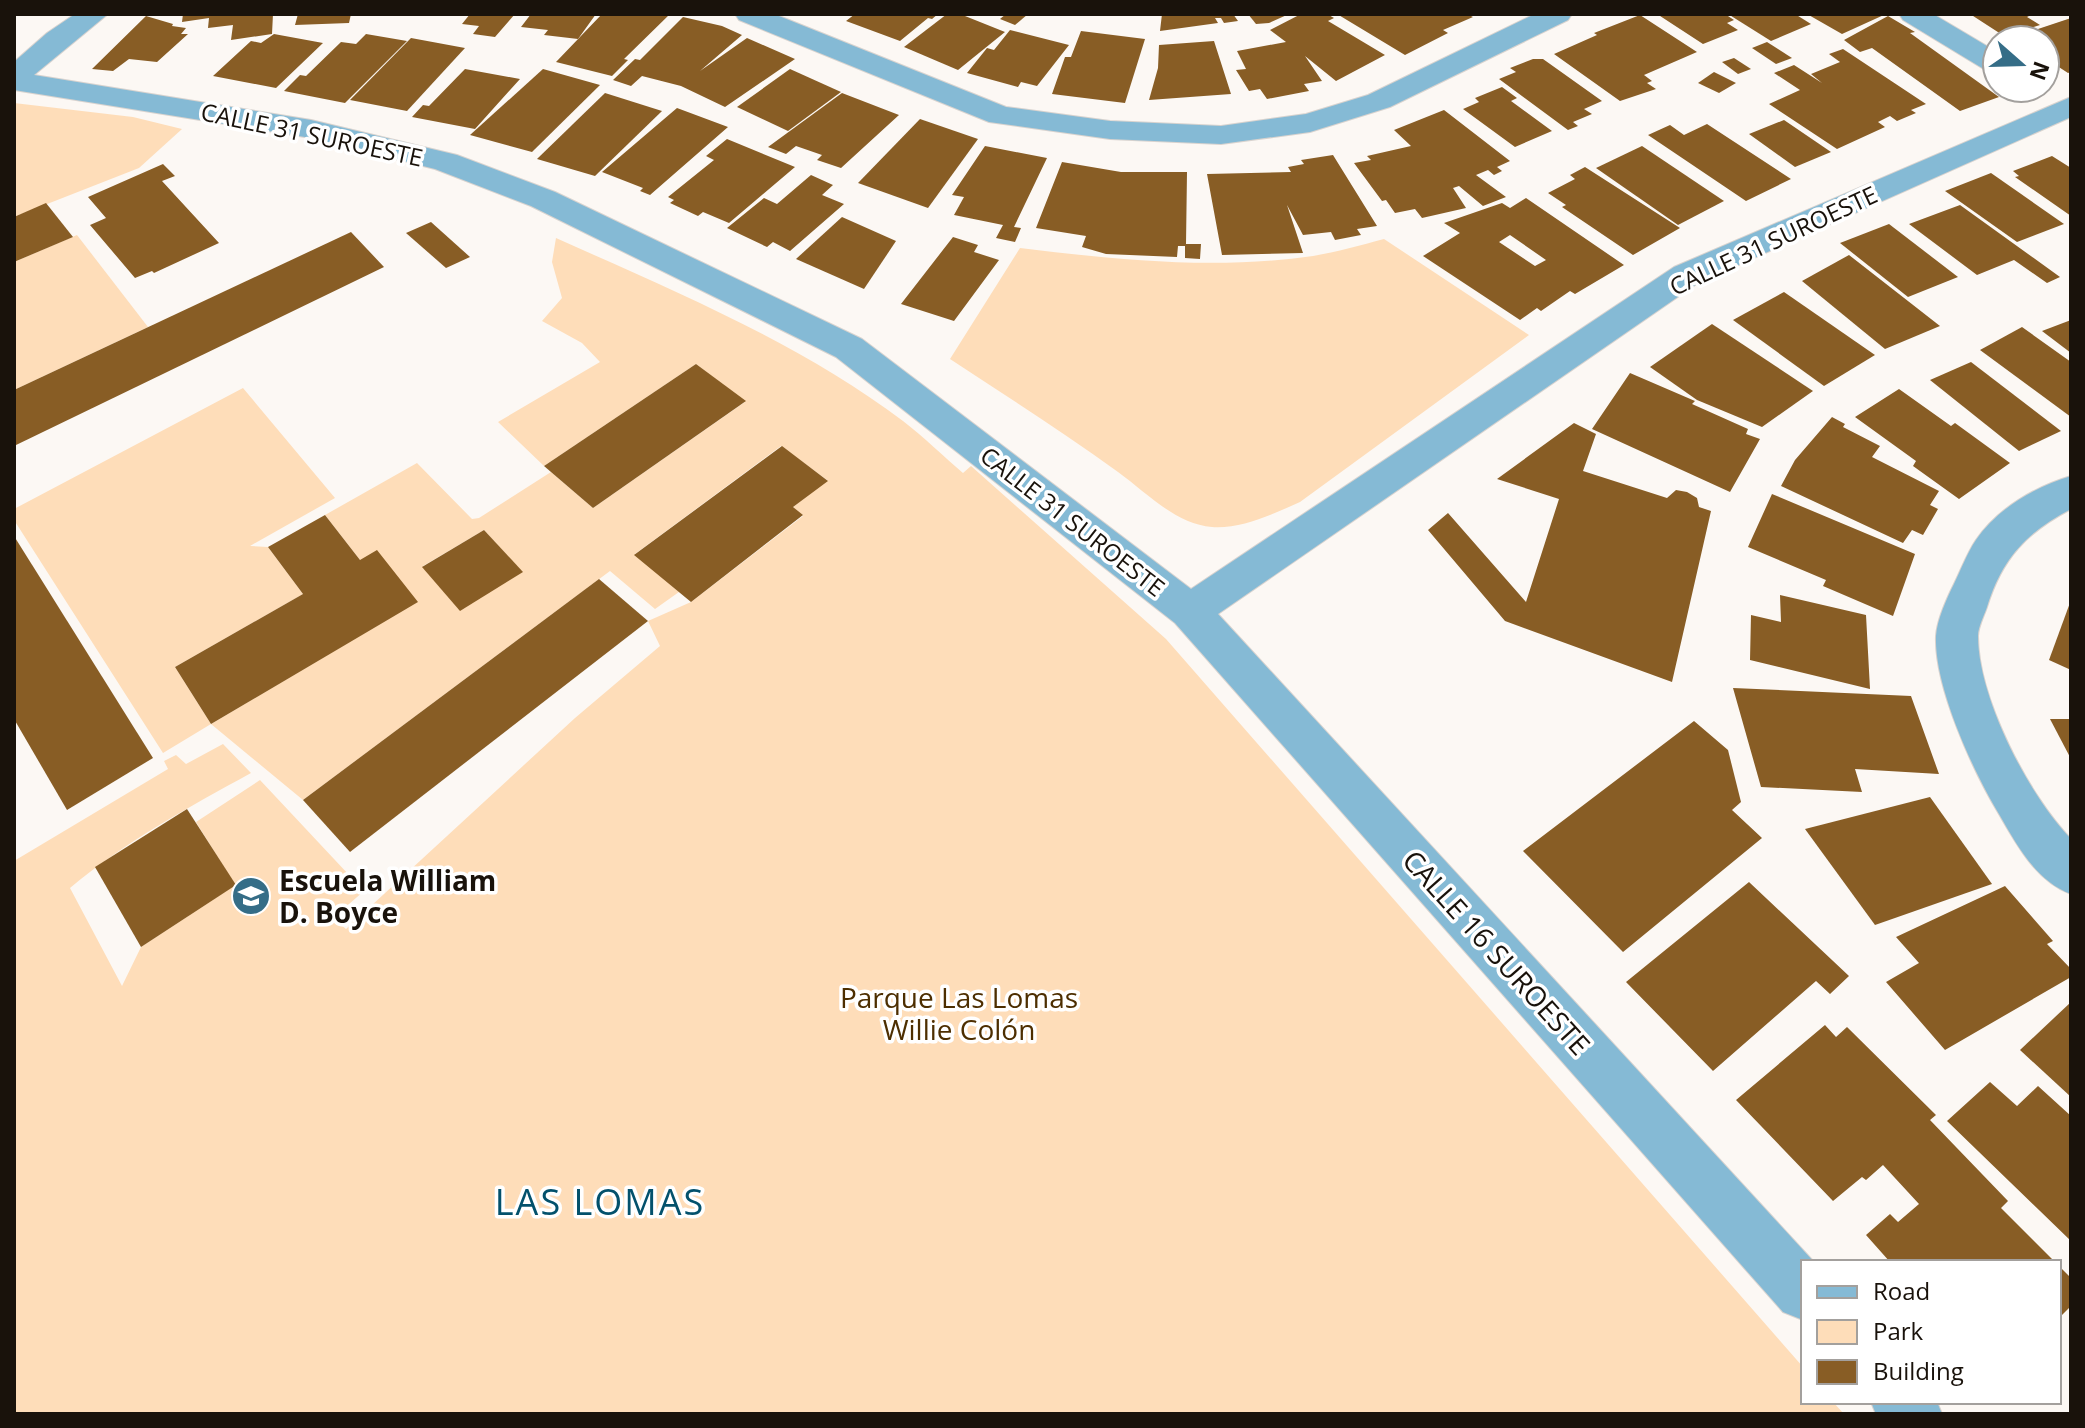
<svg xmlns="http://www.w3.org/2000/svg" width="2085" height="1428" font-family="'Open Sans',sans-serif">
  <rect width="100%" height="100%" fill="#fcf8f4"/>
  <!-- green -->
  <g fill="#feddb9" fill-rule="evenodd">
    <polygon points="14,103 133,117 182,129 139,168 14,217"/>
    <polygon points="77,235 148,327 14,390 14,262"/>
    <path d="M556,238C674,291 798,342 903,421C924,437 943,456 963,473L971,466L1166,639L1803,1367V1402H1833L1844,1414H14V861L168,769L164,761L176,755L186,764L223,744L251,773C189,807 125,842 70,888L122,986L141,947L235,885L196,822L260,780L364,891L333,918L346,929L575,718L660,646L648,621L691,602L803,516L793,507L827,480L781,446L635,554L679,592L655,609L610,571L303,800L211,724L163,753L14,520V509L243,388L335,498L250,546L268,547L303,594L175,667L211,724L417,602L360,560L325,515L417,463L472,519L479,518L551,472L593,508L745,402L696,364L544,466L498,422L600,362L582,343L542,321L562,298L552,262ZM484,530L522,572L423,567V566Z"/>
    <path d="M1384,239L1529,335L1300,502C1273,514 1242,529 1212,527C1175,524 1146,492 1118,472C1063,432 1006,396 950,359L1020,248C1118,260 1215,270 1313,256C1337,252 1361,245 1384,239Z"/>
  </g>
  <!-- building -->
  <g fill="#885d25" fill-rule="evenodd">
    <polygon points="183,14 273,14 272,34 231,40 233,25 208,28 209,18 182,22"/>
    <polygon points="298,14 351,14 349,23 295,25"/>
    <polygon points="470,14 515,14 495,37 473,34 479,26 462,24"/>
    <polygon points="531,14 596,14 578,39 544,35 548,30 521,27"/>
    <polygon points="602,14 670,14 624,59 628,60 612,76 556,62"/>
    <polygon points="855,14 938,14 932,19 928,18 900,41 846,21"/>
    <polygon points="947,14 960,14 1005,32 958,70 904,47"/>
    <polygon points="1006,14 1028,14 1015,25 1000,19"/>
    <polygon points="1162,14 1233,14 1238,21 1224,23 1221,18 1215,18 1218,23 1160,31"/>
    <polygon points="1248,14 1289,14 1269,23 1256,24"/>
    <polygon points="1301,14 1327,14 1334,18 1328,21 1385,55 1336,81 1305,56 1322,81 1304,84 1309,91 1267,99 1260,89 1249,91 1236,70 1246,69 1237,51 1286,42 1270,30"/>
    <polygon points="1337,14 1467,14 1473,17 1443,30 1448,33 1405,55"/>
    <polygon points="1657,14 1725,14 1734,20 1727,23 1738,30 1703,44"/>
    <polygon points="1728,14 1795,14 1811,24 1771,41"/>
    <polygon points="1807,14 1886,14 1842,34"/>
    <polygon points="1970,14 2033,14 2027,17 2040,25 2004,36"/>
    <polygon points="1640,15 1697,52 1644,75 1652,81 1647,83 1656,89 1620,101 1554,54 1597,35 1594,33"/>
    <polygon points="146,16 173,24 172,26 186,28 181,34 188,34 157,62 129,59 113,71 92,69"/>
    <polygon points="1888,16 1915,32 1910,33 1999,97 1960,111 1872,48 1860,52 1844,40"/>
    <polygon points="683,17 722,26 742,35 700,71 747,38 795,59 725,107 681,86 642,76 631,86 613,80 635,59 640,60"/>
    <polygon points="2071,18 2071,72 2068,73 2045,58 2045,40 2014,37"/>
    <polygon points="1010,30 1069,45 1037,86 1021,82 1018,87 967,73 987,48 994,50"/>
    <polygon points="1081,31 1145,39 1125,103 1052,94 1065,57 1071,57"/>
    <polygon points="274,34 323,43 276,88 213,76 251,41 261,43"/>
    <polygon points="366,34 407,41 345,103 284,91 300,75 306,76 341,42 356,44"/>
    <polygon points="411,38 465,48 407,111 350,100"/>
    <polygon points="1214,41 1231,94 1149,100 1158,68 1159,45"/>
    <polygon points="1767,42 1792,58 1776,64 1752,48"/>
    <polygon points="1843,49 1926,104 1911,110 1916,113 1897,121 1890,116 1878,122 1885,127 1837,149 1769,104 1800,90 1774,73 1794,65 1822,83 1811,74 1840,62 1829,54"/>
    <polygon points="1734,58 1751,69 1738,74 1722,62"/>
    <polygon points="1533,59 1543,59 1602,101 1584,109 1592,114 1573,122 1578,126 1568,130 1499,79 1516,72 1510,68"/>
    <polygon points="465,69 520,79 475,129 412,117 423,105 429,106"/>
    <polygon points="543,69 600,85 532,152 470,135"/>
    <polygon points="790,69 841,92 788,131 737,107"/>
    <polygon points="1714,72 1736,83 1719,93 1698,83"/>
    <polygon points="1502,87 1517,98 1511,101 1552,131 1515,147 1463,109 1479,102 1475,98"/>
    <polygon points="605,93 662,111 595,176 537,159"/>
    <polygon points="842,93 899,115 841,168 817,160 822,155 796,146 786,154 768,147"/>
    <polygon points="677,108 728,127 650,195 640,191 643,188 602,172"/>
    <polygon points="1444,110 1510,161 1497,167 1502,171 1494,175 1488,170 1476,175 1506,197 1483,206 1459,186 1453,188 1466,208 1422,218 1415,209 1395,213 1386,200 1382,201 1354,163 1371,160 1367,156 1411,146 1394,130"/>
    <polygon points="920,119 978,139 928,208 858,183"/>
    <polygon points="1784,120 1831,152 1795,167 1749,134"/>
    <polygon points="1707,124 1791,179 1746,201 1648,135 1670,125 1684,135"/>
    <polygon points="727,139 795,167 729,223 703,212 698,216 670,203 674,200 668,197 714,160 706,156"/>
    <polygon points="985,146 1047,158 1014,227 1021,228 1015,242 996,238 1003,225 954,215 964,197 952,195"/>
    <polygon points="1642,146 1724,201 1678,225 1596,168"/>
    <polygon points="1333,155 1377,226 1357,229 1361,235 1335,240 1331,232 1303,235 1287,205 1303,253 1222,255 1207,174 1291,172 1288,167 1304,164 1301,160"/>
    <polygon points="2052,156 2071,168 2071,216 2015,177 2019,176 2013,171"/>
    <polygon points="1062,162 1121,172 1187,172 1186,244 1201,244 1200,259 1185,258 1185,246 1178,246 1177,257 1106,254 1082,247 1086,236 1036,228"/>
    <polygon points="163,164 175,176 162,181 219,243 154,273 152,271 135,278 90,225 106,218 88,197"/>
    <polygon points="1585,167 1680,228 1633,255 1562,207 1566,205 1548,193 1575,179 1570,175"/>
    <polygon points="1991,173 2064,224 2017,242 1945,191"/>
    <polygon points="811,175 833,185 822,195 844,204 790,251 773,242 767,247 727,228 764,198 777,204"/>
    <path d="M1526,198L1624,265L1575,294L1570,291L1541,311L1537,308L1520,320L1423,256L1460,233L1444,223L1502,203L1510,208ZM1510,235L1546,260L1535,266L1499,242Z"/>
    <polygon points="46,203 73,237 14,262 14,217"/>
    <polygon points="1960,205 2060,277 2047,283 2014,260 1977,275 1909,224"/>
    <polygon points="842,217 896,241 864,289 796,259"/>
    <polygon points="431,222 470,257 446,268 406,233"/>
    <polygon points="1889,224 1958,277 1908,297 1840,243"/>
    <polygon points="351,232 384,267 14,446 14,390"/>
    <polygon points="953,237 978,245 974,252 999,260 954,321 901,304"/>
    <polygon points="1849,255 1940,326 1885,349 1802,281"/>
    <polygon points="1784,292 1875,355 1824,386 1733,320"/>
    <polygon points="2071,320 2071,353 2042,331"/>
    <polygon points="1712,324 1813,391 1762,427 1697,400 1650,367"/>
    <polygon points="2022,327 2071,362 2071,417 1980,350"/>
    <polygon points="1971,362 2061,431 2019,451 1930,380"/>
    <polygon points="696,364 746,401 593,508 544,466"/>
    <polygon points="1630,373 1695,401 1692,404 1748,429 1746,434 1760,439 1730,492 1592,429"/>
    <polygon points="1899,389 1951,426 1955,423 2010,463 1959,499 1913,466 1916,461 1855,417"/>
    <polygon points="1832,417 1845,424 1843,427 1880,446 1872,457 1939,491 1930,505 1938,509 1923,535 1912,530 1903,543 1781,486 1795,460"/>
    <polygon points="1574,423 1596,434 1583,471 1667,498 1676,490 1687,492 1697,498 1699,507 1711,511 1672,682 1505,621 1428,530 1448,513 1526,602 1559,499 1497,479"/>
    <polygon points="782,446 828,481 793,507 803,515 691,602 634,555"/>
    <polygon points="1772,494 1915,554 1893,616 1823,586 1826,580 1748,547"/>
    <polygon points="325,515 360,560 377,550 418,602 211,724 175,667 303,594 268,547"/>
    <polygon points="484,530 523,572 460,611 422,567"/>
    <polygon points="14,536 153,758 67,810 14,719"/>
    <polygon points="599,579 648,621 350,852 303,800"/>
    <polygon points="1780,595 1866,615 1870,689 1750,660 1751,615 1781,622"/>
    <polygon points="2071,600 2071,670 2049,660"/>
    <polygon points="1733,688 1911,696 1939,774 1855,769 1862,792 1761,787"/>
    <polygon points="2050,719 2071,719 2071,759"/>
    <polygon points="1694,721 1728,750 1741,802 1732,810 1762,838 1623,952 1523,851"/>
    <polygon points="1930,797 1992,884 1875,925 1805,829"/>
    <polygon points="187,809 236,885 141,947 95,867"/>
    <polygon points="1749,882 1849,976 1830,994 1816,981 1713,1071 1626,982"/>
    <polygon points="2005,886 2053,941 2047,944 2071,969 2071,977 1945,1050 1886,982 1919,963 1896,937"/>
    <polygon points="2071,1002 2071,1097 2020,1050"/>
    <polygon points="1825,1025 1836,1037 1847,1027 1936,1115 1930,1120 2008,1201 2001,1208 2055,1262 1890,1262 1866,1235 1890,1214 1898,1222 1919,1204 1883,1165 1866,1180 1862,1177 1833,1201 1736,1100"/>
    <polygon points="1990,1082 2017,1106 2038,1086 2071,1116 2071,1241 1947,1121"/>
    <polygon points="2059,1266 2071,1278 2071,1306 2059,1318"/>
  </g>
  <g fill="none" stroke-linecap="round" stroke-linejoin="round">
    <!-- street casing -->
    <g stroke="#d8d3cf" stroke-width="2">
      <g id="street">
        <polygon points="75,14 108,14 34,75 311,120 457,155 555,192 862,339 1191,589 1674,267 2071,97 2071,117 1698,283 1218,614 1814,1262 1803,1262 1803,1320 1783,1312 1175,623 836,357 531,206 435,169 311,138 14,90 14,62 47,33"/>
        <polygon points="735,14 774,14 1006,107 1110,121 1221,126 1306,114 1368,95 1535,14 1572,14 1568,20 1390,107 1310,132 1221,144 1110,139 989,122 739,20"/>
        <polygon points="1899,14 1933,14 1997,52 1997,74 1987,71 1903,20"/>
        <path d="M2071,476V509C2027,532 2002,558 1987,607C1984,616 1978,627 1978,636C1978,698 2029,796 2071,839V894C2036,881 2017,845 1999,814C1973,771 1934,686 1936,636C1937,620 1947,598 1954,584C1961,570 1967,553 1976,540C1998,508 2035,487 2071,476Z"/>
        <polygon points="1871,1402 1937,1402 1942,1414 1876,1414"/>
      </g>
    </g>
    <!-- street -->
    <use href="#street" fill="#85bad5" fill-rule="evenodd"/>
  </g>
  <!-- icons -->
  <defs>
    <g id="school-disc" transform="scale(2)"><circle r="9.5" fill="#356d87" stroke="#fff"/><path d="M0-5L7-2L0 1L-7-2ZM-4 1L0 2.5L4 1V4Q0 6-4 4Z" fill="#fff"/></g>
  </defs>
  <g fill-rule="evenodd">
    <use href="#school-disc" x="251" y="896"/>
  </g>
  <g text-anchor="middle" dominant-baseline="central" stroke-width="7" stroke-linejoin="round" paint-order="stroke">
    <!-- far-street labels -->
    <g font-size="24" fill="#19120b" stroke="#fff">
      <text transform="translate(312 134) rotate(12)">CALLE 31 SUROESTE</text>
      <text transform="translate(1773 240) rotate(-25)">CALLE 31 SUROESTE</text>
      <text transform="translate(1073 521) rotate(38)">CALLE 31 SUROESTE</text>
    </g>
    <!-- poi labels -->
    <g font-size="28" font-weight="bold" fill="#19120b" stroke="#fff" text-anchor="start">
      <text x="279" y="880">Escuela William<tspan x="279" dy="32">D. Boyce</tspan></text>
    </g>
    <!-- street labels -->
    <g font-size="28" fill="#19120b" stroke="#fff">
      <text transform="translate(1497 952) rotate(48)">CALLE 16 SUROESTE</text>
    </g>
    <!-- park labels -->
    <g font-size="28" fill="#4d2e00" stroke="#fff">
      <text x="959" y="997">Parque Las Lomas<tspan x="959" dy="32">Willie Colón</tspan></text>
    </g>
    <!-- near-neighbourhood labels -->
    <g font-size="36" letter-spacing="2" fill="#03516c" stroke="#fff">
      <text x="600" y="1201">LAS LOMAS</text>
    </g>
  </g>
  <!-- border -->
  <rect width="2085" height="1428" fill="none" stroke="#19120b" stroke-width="32"/>
  <!-- legend -->
  <rect x="1801" y="1260" width="260" height="144" fill="#ffffff" stroke="#a3a09d" stroke-width="2"/>
  <rect x="1817" y="1286" width="40" height="12" fill="#85bad5" stroke="#a3a09d" stroke-width="2"/>
  <text x="1873" y="1300" font-size="24" fill="#19120b">Road</text>
  <rect x="1817" y="1320" width="40" height="24" fill="#feddb9" stroke="#a3a09d" stroke-width="2"/>
  <text x="1873" y="1340" font-size="24" fill="#19120b">Park</text>
  <rect x="1817" y="1360" width="40" height="24" fill="#885d25" stroke="#a3a09d" stroke-width="2"/>
  <text x="1873" y="1380" font-size="24" fill="#19120b">Building</text>
  <!-- north arrow -->
  <g transform="translate(2021 64) rotate(110)"><circle r="38" fill="#ffffff" stroke="#a3a09d" stroke-width="2"/>
  <path d="M0-6L14 30L0 20L-14 30Z" fill="#356d87"/>
  <text y="-12" font-size="22" font-weight="bold" text-anchor="middle" fill="#19120b">N</text>
  </g>
</svg>
